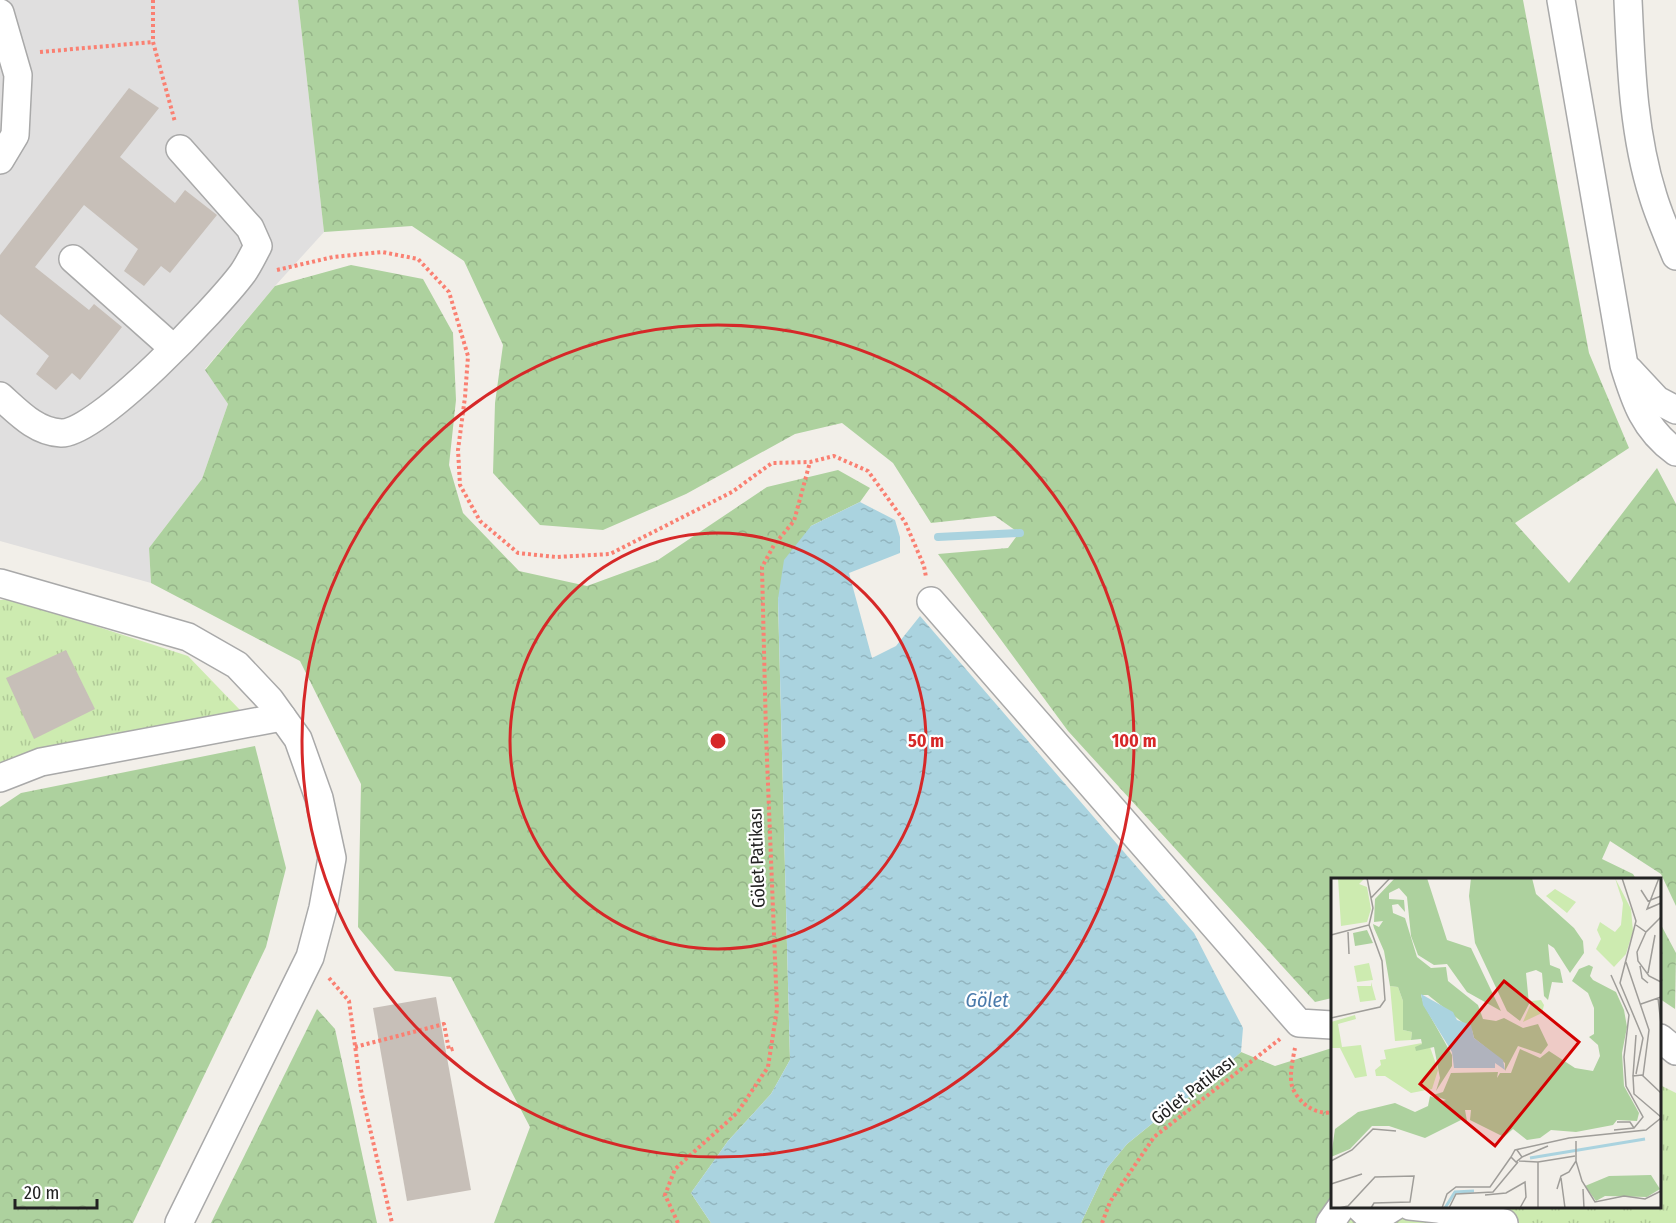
<svg xmlns="http://www.w3.org/2000/svg" width="1676" height="1223" font-family="'Fira Sans Condensed',sans-serif">
  <defs>
    <pattern id="grass-tufts" width="24" height="20" patternUnits="userSpaceOnUse" patternTransform="scale(1.5)"><rect width="24" height="20" fill="#cdebb0"/><path d="M3 7l-1-3M5 7V3M7 7l1-3M15 17l-1-3M17 17v-4M19 17l1-3" fill="none" stroke="#b0c997"/></pattern>
    <pattern id="forest-crowns" width="20" height="18" patternUnits="userSpaceOnUse" patternTransform="scale(1.5)"><rect width="20" height="18" fill="#add19e"/><path d="M2 6a3 3 0 1 1 6 0M12 15a3 3 0 1 1 6 0" fill="none" stroke="#95b388"/></pattern>
    <pattern id="water-ripples" width="26" height="14" patternUnits="userSpaceOnUse" patternTransform="scale(1.5)"><rect width="26" height="14" fill="#aad3df"/><path d="M2 4q2-2 4 0t4 0M15 11q2-2 4 0t4 0" fill="none" stroke="#92b5bf"/></pattern>
  </defs>
  <rect width="100%" height="100%" fill="#f2efe9"/>
  <!-- residential -->
  <polygon fill="#e0dfdf" points="0,0 298,0 324,232 275,286 205,369 228,404 202,479 149,548 151,583 0,541"/>
  <!-- grass -->
  <g fill="url(#grass-tufts)">
    <polygon points="12,599 188,656 240,710 134,732 0,767 0,600"/>
    <polygon points="1660,1085 1676,1093 1676,1223 1341,1223 1353,1207 1660,1206"/>
  </g>
  <!-- forest -->
  <g fill="url(#forest-crowns)">
    <polygon points="298,0 1523,0 1589,353 1629,448 1515,523 1569,583 1657,468 1676,504 1676,906 1661,874 1610,841 1602,859 1633,874 1636,879 1332,880 1332,998 1315,1002 1068,731 938,554 1008,548 1019,533 995,516 931,523 893,463 842,423 795,434 686,494 603,530 540,525 493,473 495,403 503,345 464,261 412,226 324,232"/>
    <polygon points="351,265 423,279 453,333 456,400 449,465 463,513 519,571 587,586 658,560 767,487 838,470 870,488 860,502 811,526 778,599 790,1060 771,1094 728,1141 691,1193 711,1223 494,1223 530,1127 451,977 395,971 358,927 361,784 300,661 151,583 149,548 202,479 228,404 205,370 275,286"/>
    <polygon points="255,746 286,868 266,947 133,1223 0,1223 0,807 21,793"/>
    <polygon points="1660,923 1676,953 1675,1009 1660,999"/>
    <polygon points="317,1009 335,1029 377,1223 211,1223"/>
    <polygon points="1332,1048 1332,1206 1326,1223 1081,1223 1107,1168 1127,1144 1175,1105 1194,1094 1241,1052 1275,1066"/>
  </g>
  <!-- water -->
  <polygon fill="url(#water-ripples)" points="860,502 895,520 900,537 900,553 849,573 872,658 896,646 920,616 1194,933 1243,1028 1241,1052 1194,1094 1175,1105 1127,1144 1107,1168 1081,1223 711,1223 691,1193 728,1141 771,1094 790,1060 778,599 784,560 811,526"/>
  <g fill="none" stroke-linecap="round" stroke-linejoin="round">
    <!-- stream -->
    <polyline stroke="#aad3df" stroke-width="8" points="938,537 1020,533"/>
  </g>
  <!-- building -->
  <g fill="#c7bfb8">
    <polygon points="129,88 159,108 120,157 175,203 185,190 217,215 170,273 161,266 144,286 124,271 138,249 84,205 35,267 89,310 94,304 122,327 80,380 72,373 56,390 36,374 49,356 0,314 0,255"/>
    <polygon points="66,650 95,709 34,739 6,678"/>
    <polygon points="436,997 471,1190 407,1201 373,1008"/>
  </g>
  <g fill="none" stroke-linecap="round" stroke-linejoin="round">
    <!-- minor casing -->
    <g stroke="#a9a9a9" stroke-width="30">
      <g id="minor">
        <path d="M1561,0L1624,365C1635,401 1644,429 1676,452"/>
        <path d="M1628,0C1631,65 1633,133 1653,196C1659,216 1668,236 1676,256"/>
        <polyline points="0,13 18,75 15,135 0,160"/>
        <polyline points="73,259 173,348"/>
        <polyline points="1629,370 1657,400 1676,410"/>
        <path d="M0,396C18,412 36,432 61,433C97,435 218,306 242,274C248,266 253,255 258,246L250,228L180,149"/>
        <polyline points="0,583 188,637 237,665 270,700 298,739 319,798 332,858 323,908 310,957 179,1223"/>
        <polyline points="931,601 1299,1023 1332,1025"/>
        <polyline points="0,778 41,762 282,717"/>
        <polyline points="1660,1038 1676,1051"/>
        <polyline points="1358,1206 1373,1220 1395,1206"/>
        <polyline points="1410,1206 1438,1209 1504,1223"/>
        <polyline points="1330,1223 1342,1206"/>
      </g>
    </g>
    <!-- path -->
    <g stroke="#fa8072" stroke-width="4" stroke-dasharray="3 3" stroke-linecap="butt">
      <polyline points="153,0 153,42 175,122"/>
      <polyline points="40,52 153,42"/>
      <polyline points="277,270 333,257 382,252 418,259 449,292 468,356 465,397 458,450 460,485 480,521 518,553 556,557 610,554 732,492 772,463 810,462 834,456 868,471 905,522 924,566 926,577"/>
      <polyline points="329,978 349,1001 361,1090 392,1223"/>
      <polyline points="355,1047 444,1024 449,1050 456,1048"/>
      <path d="M1295,1048C1293,1058 1289,1076 1292,1086C1297,1102 1316,1116 1332,1112"/>
      <polyline points="678,1223 665,1195 675,1169 737,1113 768,1067 777,1009 766,734 762,567 774,545 794,521 810,462"/>
      <polyline points="1102,1223 1110,1202 1154,1137 1280,1039"/>
    </g>
    <!-- minor -->
    <use href="#minor" stroke="#fff" stroke-width="27"/>
  </g>
  <!-- distance rings -->
  <g fill="none" stroke="#d62828" stroke-width="3">
    <circle cx="718" cy="741" r="208"/>
    <circle cx="718" cy="741" r="416"/>
  </g>
  <g text-anchor="middle" dominant-baseline="central" stroke-width="4.5" stroke-linejoin="round" paint-order="stroke">
    <!-- street labels -->
    <g font-size="18" fill="#222" stroke="#fff">
      <text transform="translate(757 858) rotate(-92)">Gölet Patikası</text>
      <text transform="translate(1193 1090) rotate(-38)">Gölet Patikası</text>
    </g>
    <!-- water labels -->
    <g font-size="20" font-style="italic" fill="#4a7aab" stroke="#fff">
      <text x="987" y="1000">Gölet</text>
    </g>
  </g>
  <!-- overview -->
  <g transform="translate(1331 878)">
    <rect width="330" height="330" fill="#f2efe9"/>
    <path d="M7,0H34L28,6L36,9L40,31L36,44L10,48ZM284,0L300,31L302,53L295,76L283,89L265,71L270,61L266,52L269,44L284,54L290,47L292,25ZM224,11L245,24L236,35L215,18ZM38,85L42,102L26,104L23,88ZM40,104L45,122L29,124L26,108H40ZM59,108L67,109L72,123V152L81,154L80,162L64,163ZM210,122L213,127L211,135L192,144L201,123ZM24,137L25,141L7,146L11,169L30,167L36,198L24,200L9,170H0V144ZM91,165L89,171L99,169L107,192L101,211L80,215L54,198H45L44,192L50,187L49,182L55,181L53,172Z" fill="#cdebb0"/>
    <path d="M64,0H96L116,62L140,70L170,133L136,114L116,86L103,87L87,77L80,58L76,19L68,10L58,15V21L73,22L74,34L67,26L61,27L62,35L74,40L86,79L100,90L115,89L117,103L147,127L152,141L165,143L173,140L192,150L207,146L217,167L210,176L187,168L174,193V185L143,160L141,152L97,117H90L93,127L121,177V188L105,213L109,200L103,169L85,173L84,169L91,166L90,161L80,162L81,154L72,152V123L67,109L59,108L53,73L43,50L42,46L48,49L52,43L43,44L44,21ZM140,0H201L205,16L243,50L252,63L253,75L239,95L223,70L217,66L219,87L229,91L232,105L221,104L217,122L213,118L211,95L205,92L195,95L198,126L189,143L176,133L144,65L138,18ZM36,52L42,65L24,68L22,55ZM258,87L262,89L259,98L262,102L285,114L293,132L296,149L291,175L293,208L308,235L306,243L286,242L282,247L245,254L220,252L209,260L196,262L182,251L173,259L139,242L140,232H134L136,243L130,242L94,260L58,248H41L19,271L0,279L4,251L27,234L64,225L84,234L97,228L99,218L111,223L115,222L102,217L112,214L120,195L167,194L166,200L169,195H180L189,171L209,180L218,173L244,190L262,193L269,178L267,167L258,159L263,156V130L257,115L241,103L248,91ZM320,297L329,311L316,319L274,318L265,323L254,308L278,298Z" fill="#add19e"/>
    <path d="M90,116L122,134L126,142L140,147L143,160L172,182L174,192L164,185V190H123L121,174L92,127Z" fill="#aad3df"/>
    <path fill="none" stroke="#aad3df" stroke-width="3" d="M199,280L314,261M114,330L124,314L143,313"/>
    <path fill="none" stroke="#9f9d99" stroke-width="1.5" d="M291,0L305,43L289,105L312,160L305,196M328,0L316,31L330,25M310,12L317,23L330,18M40,20L59,0M305,47L315,54L330,39M17,54L18,76M315,54L306,74L307,83L318,98L330,104M0,57L38,47L42,30L36,0M295,84L318,152L312,198M309,88L311,100L317,105M317,95L324,57M280,97L298,137L293,179L295,208L312,239L303,250L283,252M327,120L330,146M310,126L330,119M0,140L49,129L54,122L51,83L38,47M302,198L305,157M330,215L311,197L302,198L303,216L330,239M286,244H299L303,250M245,263V283L251,303L264,324L293,318L314,321L330,313M186,272L191,279L185,284L180,279L184,272L238,260L315,252L330,240M191,279L217,268M0,283L21,272L42,251L65,253M188,283L207,284L244,278M207,284V330M230,300L234,330M0,306L31,296M226,311L230,298L238,294L245,283M252,311L253,330M154,317L175,315L194,304L195,319L189,330M8,330L17,328L44,299L83,298L79,324L43,325L40,330M111,330L116,316L125,309H159L180,279M118,330L125,316L162,314L187,284"/>
    <path fill="#d40000" fill-opacity="0.15" stroke="#d40000" stroke-width="3" d="M173,103L248,164L164,268L89,206Z"/>
    <rect width="330" height="330" fill="none" stroke="#222" stroke-width="3"/>
  </g>
  <circle cx="718" cy="741" r="9" fill="#d62828" stroke="#fff" stroke-width="3"/>
  <g font-size="18" text-anchor="middle" font-weight="bold" fill="#d62828" stroke="#fff" stroke-width="4.5" stroke-linejoin="round" paint-order="stroke">
    <text x="926" y="747">50 m</text>
    <text x="1134" y="747">100 m</text>
  </g>
  <!-- scale -->
  <path d="M15 1199v9h82v-9" fill="none" stroke="#222222" stroke-width="3"/>
  <text x="24" y="1199" font-size="18" fill="#222222" stroke="#ffffff" stroke-width="4.5" paint-order="stroke">20 m</text>
</svg>
